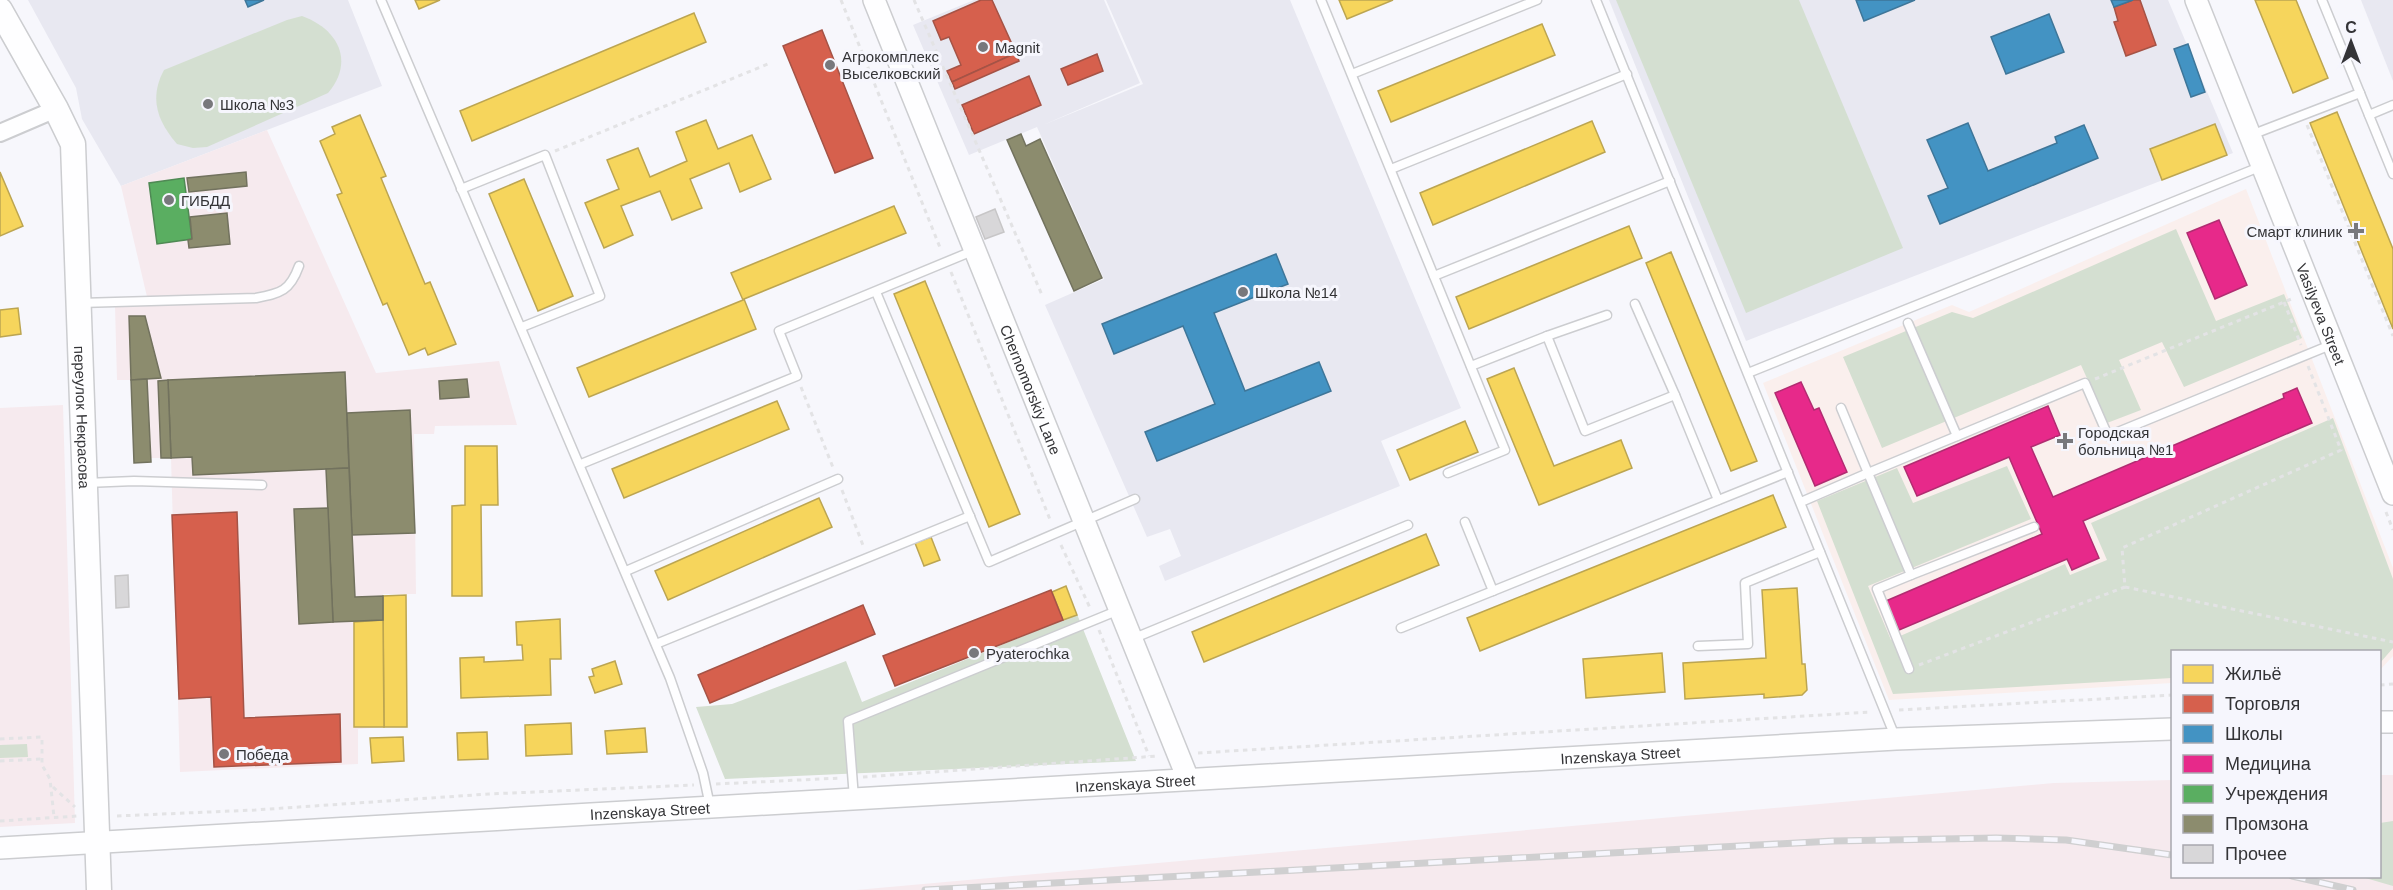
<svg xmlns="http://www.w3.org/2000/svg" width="2393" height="890" font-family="Helvetica,sans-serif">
  <rect width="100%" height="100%" fill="#f7f7fc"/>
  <!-- built -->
  <g fill="#e8e8f1">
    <polygon points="28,0 348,0 382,86 121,186 82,119 76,88"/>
    <polygon points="974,0 1104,0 1140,83 1043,125 1143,84 1106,0 1290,0 1461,408 1381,441 1400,486 1165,581 1159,566 1181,556 1170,529 1147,537 1045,305 1104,279 1037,127 969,155 913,25"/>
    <polygon points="1609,0 2168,0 2233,153 1746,341"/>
    <polygon points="2361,0 2393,0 2393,81"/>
  </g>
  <!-- industrial -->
  <g fill="#f6eaee">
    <polygon points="267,130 376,373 499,361 517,425 435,426 434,434 414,434 416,594 383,594 385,727 358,729 358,764 180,772 171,458 138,458 133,380 117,380 115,306 148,301 121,186"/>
    <polygon points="63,405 75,823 0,827 0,408"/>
    <polygon points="2380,775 2393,775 2393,890 856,890 2054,783 2172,780 2172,876 2380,876"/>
  </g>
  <!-- medical -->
  <polygon fill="#faefed" points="2246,189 2393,568 2393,656 2380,670 2380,652 2172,652 2172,683 1889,700 1763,383 1952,305 1969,312"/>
  <!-- green -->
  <g fill="#d4dfd1">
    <polygon points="1616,0 1799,0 1903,248 1746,313"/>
    <path d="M302,16C338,29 355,61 328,93L207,147L193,148L177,144C157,121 149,98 164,70L287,20Z"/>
    <polygon points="2176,229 2216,321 2284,294 2302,338 2184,387 2162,342 2119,360 2141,410 2107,423 2081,365 1882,448 1843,357 1952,312 1973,318"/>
    <polygon points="2333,418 2393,579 2393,648 2380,663 2380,652 2172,652 2172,678 1893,694 1817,501 1897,468 1913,503 2007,466 2031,519 1868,586 1891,640 2065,564 2070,575 2107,560 2091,523"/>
    <polygon points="1077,614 1136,761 725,779 696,707 732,704 846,661 862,702"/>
    <polygon points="27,744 28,757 0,758 0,745"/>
    <polygon points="2393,821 2393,886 2362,877 2380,876 2380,823"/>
  </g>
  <!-- homes -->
  <g fill="#f6d55c" stroke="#bca551" stroke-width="1.5">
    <polygon points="415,0 440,0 419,9"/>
    <polygon points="1339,0 1393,0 1347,19"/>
    <polygon points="2255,0 2296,0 2328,78 2293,93"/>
    <polygon points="694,13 706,42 472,141 460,111"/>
    <polygon points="1542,24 1555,55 1391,122 1378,91"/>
    <polygon points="2337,112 2393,249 2393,329 2310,123"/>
    <polygon points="360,115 386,176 381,178 425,284 430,282 456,344 428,355 425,348 409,355 387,303 383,305 337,195 342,193 320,141 335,134 332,127"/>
    <polygon points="706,120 718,149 752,135 771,179 740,192 729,163 690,179 702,208 672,220 660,191 621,206 633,235 604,248 585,203 619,189 607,160 638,148 650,177 687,161 676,132"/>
    <polygon points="1592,121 1605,152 1433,225 1420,193"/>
    <polygon points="2215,124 2227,155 2162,180 2150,149"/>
    <polygon points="0,172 23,226 0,236"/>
    <polygon points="524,179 573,296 538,311 489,194"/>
    <polygon points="894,206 906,233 744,299 756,329 589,397 577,368 743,300 731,273"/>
    <polygon points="1629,226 1642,258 1469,329 1456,297"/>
    <polygon points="1671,252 1757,461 1731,471 1646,263"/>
    <polygon points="925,281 1020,514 989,527 894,294"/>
    <polygon points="18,308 21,334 0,337 0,310"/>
    <polygon points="1514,368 1554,466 1621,440 1632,468 1539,505 1487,379"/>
    <polygon points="777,401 789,429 624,498 612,469"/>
    <polygon points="1465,421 1478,452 1410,480 1397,450"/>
    <polygon points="465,446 497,446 498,505 481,505 482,596 452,596 452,506 465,505"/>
    <polygon points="1773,495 1786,527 1480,651 1467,618"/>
    <polygon points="819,498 832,527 668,600 655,571"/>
    <polygon points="1426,534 1439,565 1204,662 1192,632"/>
    <polygon points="931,537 940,560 924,566 915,543"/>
    <polygon points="1066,586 1077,615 1063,620 1052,592"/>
    <polygon points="1797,588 1802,664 1805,664 1807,690 1802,695 1764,698 1764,694 1685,699 1683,663 1766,658 1762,590"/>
    <polygon points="406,595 407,727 384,727 383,596"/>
    <polygon points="560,619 561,659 550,659 551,695 461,698 460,658 484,657 484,662 523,660 522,645 517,645 516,622"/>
    <polygon points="383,620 384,727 354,727 354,622"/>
    <polygon points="1662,653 1665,692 1586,698 1583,659"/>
    <polygon points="615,661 622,684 595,693 589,677 594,676 592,669"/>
    <polygon points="571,723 572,754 526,756 525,725"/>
    <polygon points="645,728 647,752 607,754 605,731"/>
    <polygon points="487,732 488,759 458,760 457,733"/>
    <polygon points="403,737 404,761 372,763 370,738"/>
  </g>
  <!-- shops -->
  <g fill="#d6604d" stroke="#a55346" stroke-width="1.5">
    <polygon points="981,0 992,0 1016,53 952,82 947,71 961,65 949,37 941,40 933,21"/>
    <polygon points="2133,0 2140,0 2156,45 2126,56 2114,22 2118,21 2114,7"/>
    <polygon points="822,30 873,158 835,173 783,46"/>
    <polygon points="1016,53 1019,61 955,89 952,82"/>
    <polygon points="1097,54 1103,71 1068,85 1061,69"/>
    <polygon points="1029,76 1041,105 974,134 962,105"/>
    <polygon points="237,512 244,718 340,714 341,762 214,767 211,697 179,699 172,515"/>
    <polygon points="1051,590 1063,620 895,686 883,656"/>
    <polygon points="863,605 875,634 710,703 698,675"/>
  </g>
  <!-- schools -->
  <g fill="#4393c3" stroke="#3e7699" stroke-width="1.5">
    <polygon points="245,0 264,0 248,7"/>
    <polygon points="1856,0 1915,0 1864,21"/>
    <polygon points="2111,0 2133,0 2114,7"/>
    <polygon points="2049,14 2064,52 2006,74 1991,37"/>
    <polygon points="2188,44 2205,92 2191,97 2174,49"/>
    <polygon points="1968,123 1988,171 2057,143 2055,137 2084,125 2098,158 1940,224 1928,196 1948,188 1927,140"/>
    <polygon points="1276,254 1288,284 1214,313 1245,391 1319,362 1331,391 1157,461 1145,432 1215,404 1183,326 1114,354 1102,324"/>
  </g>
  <!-- health -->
  <g fill="#e7298a" stroke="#b12c71" stroke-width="1.5">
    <polygon points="2219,220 2247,285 2215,299 2187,233"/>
    <polygon points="1801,382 1814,410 1819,408 1847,472 1815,486 1775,393"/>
    <polygon points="2297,388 2312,423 2083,521 2099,558 2072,570 2067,559 1899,630 1886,601 2042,534 2009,457 1917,496 1904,467 2048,406 2060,435 2031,447 2053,497 2284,398 2283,394"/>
  </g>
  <!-- public -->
  <polygon fill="#5aae61" stroke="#4f8954" stroke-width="1.5" points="184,178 192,239 157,244 149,183"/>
  <!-- industry -->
  <g fill="#8c8c6e" stroke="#72725e" stroke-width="1.5">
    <polygon points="1021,134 1026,146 1040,139 1102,278 1074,291 1007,140"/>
    <polygon points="246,172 247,186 189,192 187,178"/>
    <polygon points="227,213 230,244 189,248 188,240 192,239 190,217"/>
    <polygon points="129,316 145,316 161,378 131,380"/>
    <polygon points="345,372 349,468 193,475 192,457 171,458 168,380"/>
    <polygon points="147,379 151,462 134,463 131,380"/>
    <polygon points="467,379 469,397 440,399 439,381"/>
    <polygon points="168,380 171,458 161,458 158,381"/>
    <polygon points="410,410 415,533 352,535 347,413"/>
    <polygon points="349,468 355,597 383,596 383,620 333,622 326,469"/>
    <polygon points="328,508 333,622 299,624 294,509"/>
  </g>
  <!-- building -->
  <g fill="#d8d7d9" stroke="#c7c6c7" stroke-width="1.5">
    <polygon points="995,209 1004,232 985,239 976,217"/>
    <polygon points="128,575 129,607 116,608 115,576"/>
  </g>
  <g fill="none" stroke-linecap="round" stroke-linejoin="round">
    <!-- service casing -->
    <g stroke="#cccdd0" stroke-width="11">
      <g id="service">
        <polyline points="381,0 670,678 703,773 710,806"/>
        <polyline points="1321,0 1505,450 1448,473"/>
        <polyline points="1596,0 1896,739"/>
        <polyline points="2322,0 2393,174"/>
        <polyline points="1352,74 1537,0"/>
        <polyline points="2369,115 2393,105"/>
        <polyline points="2251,135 2360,93"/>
        <polyline points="1391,169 1627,74"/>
        <polyline points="461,189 545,155 600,296 522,327"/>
        <polyline points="1434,276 1670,181"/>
        <polyline points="876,292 989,562 1135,499"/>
        <path d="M80,303L256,298C281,293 290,291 299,266"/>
        <polyline points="1635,304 1675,395"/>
        <polyline points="1908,323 1957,436"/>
        <polyline points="1547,336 1607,315"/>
        <polyline points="1471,366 1547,336 1585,431 1675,395 1718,500"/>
        <polyline points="1748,373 2262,166"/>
        <polyline points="581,464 797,376 779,331 975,250"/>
        <polyline points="86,483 134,481 262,485"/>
        <polyline points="1801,502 1868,473 1841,408"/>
        <polyline points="1465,522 1493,591"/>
        <polyline points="626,571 838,479"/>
        <polyline points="1911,575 2034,527"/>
        <polyline points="1401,628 1788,472"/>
        <polyline points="1132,639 1408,525"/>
        <polyline points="656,644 970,516"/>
        <polyline points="1698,646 1748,644 1745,583 1820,552"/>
        <polyline points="1909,669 1877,589 1911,575 1868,473 2085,383 2108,436 2333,344"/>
        <polyline points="854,798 848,721 1119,610"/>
      </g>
    </g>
    <!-- minor casing -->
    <g stroke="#cccdd0" stroke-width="20">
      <polyline id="minor" points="0,133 56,109"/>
    </g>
    <!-- tertiary casing -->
    <g stroke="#cccdd0" stroke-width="24">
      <g id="tertiary">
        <path id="s1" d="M874,0L1188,779"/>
        <path id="s2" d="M2196,0L2393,494"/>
        <polyline points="2380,722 2393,722"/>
        <path id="s3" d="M0,848L1896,739L2172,729"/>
      </g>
    </g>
    <!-- secondary casing -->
    <g stroke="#cccdd0" stroke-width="27">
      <g id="secondary">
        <path id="s4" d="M0,10L56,109L73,144L99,890"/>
      </g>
    </g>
    <!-- path -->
    <g stroke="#e3e3e5" stroke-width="3" stroke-dasharray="4.5 4.5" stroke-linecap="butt">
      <polyline points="841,0 941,250"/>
      <polyline points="914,0 1042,295"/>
      <polyline points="2307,125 2393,336"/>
      <polyline points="555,151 768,64"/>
      <polyline points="951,272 1051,522"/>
      <polyline points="2284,302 2301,345"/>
      <polyline points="2095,379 2294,298"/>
      <polyline points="801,387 834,470"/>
      <polyline points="842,490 864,548"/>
      <polyline points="2386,512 2393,530"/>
      <polyline points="1061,545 1091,610"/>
      <polyline points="2125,587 2393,642"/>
      <polyline points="1099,630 1149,756"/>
      <polyline points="1919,665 2125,587 2122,548 2341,450 2308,366"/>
      <polyline points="2380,685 2393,684"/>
      <polyline points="1899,710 2172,695"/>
      <polyline points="0,739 42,737 42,765 50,779 54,817"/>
      <polyline points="1198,753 1871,712"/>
      <polyline points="0,761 42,759"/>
      <polyline points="863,777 1158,756"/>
      <polyline points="716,784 841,778"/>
      <polyline points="53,787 75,807"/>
      <polyline points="117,816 255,810 489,794 694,785"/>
      <polyline points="0,821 78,816"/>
    </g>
    <!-- service -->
    <use href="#service" stroke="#fefeff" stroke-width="8"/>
    <!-- minor -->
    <use href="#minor" stroke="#fefeff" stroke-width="16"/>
    <!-- tertiary -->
    <use href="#tertiary" stroke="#fefeff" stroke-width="21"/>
    <!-- secondary -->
    <use href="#secondary" stroke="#fefeff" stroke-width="24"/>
    <!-- rail casing -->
    <g stroke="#cfcfd0" stroke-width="7">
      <g id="rail">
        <polyline points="2292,876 2353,890"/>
        <polyline points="925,890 1833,841 1996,838 2066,840 2172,855"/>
      </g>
    </g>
    <!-- rail -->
    <use href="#rail" stroke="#f6f6fd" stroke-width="4.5" stroke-dasharray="14" stroke-linecap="butt"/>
  </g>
  <!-- markers -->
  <g fill="#78787c" stroke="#f6f6fd" stroke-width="2">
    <circle cx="983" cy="47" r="6"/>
    <circle cx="830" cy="65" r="6"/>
    <circle cx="208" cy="104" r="6"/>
    <circle cx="169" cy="200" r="6"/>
    <path d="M2353 222h6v6h6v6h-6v6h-6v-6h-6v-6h6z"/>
    <circle cx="1243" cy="292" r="6"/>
    <path d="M2062 432h6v6h6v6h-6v6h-6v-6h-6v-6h6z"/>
    <circle cx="974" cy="653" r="6"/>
    <circle cx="224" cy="754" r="6"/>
  </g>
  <g text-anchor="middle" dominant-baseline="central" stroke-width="6" stroke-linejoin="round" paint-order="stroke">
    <!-- poi labels -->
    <g font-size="15" fill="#343437" stroke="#f6f6fd" text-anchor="start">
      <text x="995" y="47">Magnit</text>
      <text x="842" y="56">Агрокомплекс<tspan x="842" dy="17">Выселковский</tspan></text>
      <text x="220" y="104">Школа №3</text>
      <text x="181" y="200">ГИБДД</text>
      <text x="2342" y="231" text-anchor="end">Смарт клиник</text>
      <text x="1255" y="292">Школа №14</text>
      <text x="2078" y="432">Городская<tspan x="2078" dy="17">больница №1</tspan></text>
      <text x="986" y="653">Pyaterochka</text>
      <text x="236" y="754">Победа</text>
    </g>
    <!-- street labels -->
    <g font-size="15" fill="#343437" stroke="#f6f6fd">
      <text stroke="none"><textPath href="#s2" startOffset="338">Vasilyeva Street</textPath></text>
      <text stroke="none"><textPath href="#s1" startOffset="420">Chernomorskiy Lane</textPath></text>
      <text stroke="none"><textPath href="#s4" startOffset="426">переулок Некрасова</textPath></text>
      <text stroke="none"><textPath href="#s3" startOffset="1623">Inzenskaya Street</textPath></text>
      <text stroke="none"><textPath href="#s3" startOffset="1137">Inzenskaya Street</textPath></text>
      <text stroke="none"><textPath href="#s3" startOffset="651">Inzenskaya Street</textPath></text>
    </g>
  </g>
  <!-- legend -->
  <rect x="2171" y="650" width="210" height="228" fill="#f6f6fd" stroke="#a8a8ae" stroke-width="1.5"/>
  <rect x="2183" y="665" width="30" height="18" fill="#f6d55c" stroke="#a8a8ae" stroke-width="1.5"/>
  <text x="2225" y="680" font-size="18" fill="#343437">Жильё</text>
  <rect x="2183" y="695" width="30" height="18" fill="#d6604d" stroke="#a8a8ae" stroke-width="1.5"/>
  <text x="2225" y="710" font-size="18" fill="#343437">Торговля</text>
  <rect x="2183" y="725" width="30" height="18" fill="#4393c3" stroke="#a8a8ae" stroke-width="1.5"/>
  <text x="2225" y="740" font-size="18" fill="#343437">Школы</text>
  <rect x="2183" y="755" width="30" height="18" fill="#e7298a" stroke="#a8a8ae" stroke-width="1.5"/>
  <text x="2225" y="770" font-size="18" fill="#343437">Медицина</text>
  <rect x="2183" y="785" width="30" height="18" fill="#5aae61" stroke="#a8a8ae" stroke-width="1.5"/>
  <text x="2225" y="800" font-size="18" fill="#343437">Учреждения</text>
  <rect x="2183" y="815" width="30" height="18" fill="#8c8c6e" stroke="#a8a8ae" stroke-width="1.5"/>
  <text x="2225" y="830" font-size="18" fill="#343437">Промзона</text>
  <rect x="2183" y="845" width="30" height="18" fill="#d8d7d9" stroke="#a8a8ae" stroke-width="1.5"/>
  <text x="2225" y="860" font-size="18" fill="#343437">Прочее</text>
  <!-- north arrow -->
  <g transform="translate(2351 42)" stroke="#f6f6fd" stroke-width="4.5" paint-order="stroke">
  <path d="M0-4.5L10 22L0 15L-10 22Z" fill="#343437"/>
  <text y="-9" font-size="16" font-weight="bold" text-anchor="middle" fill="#343437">С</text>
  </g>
</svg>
